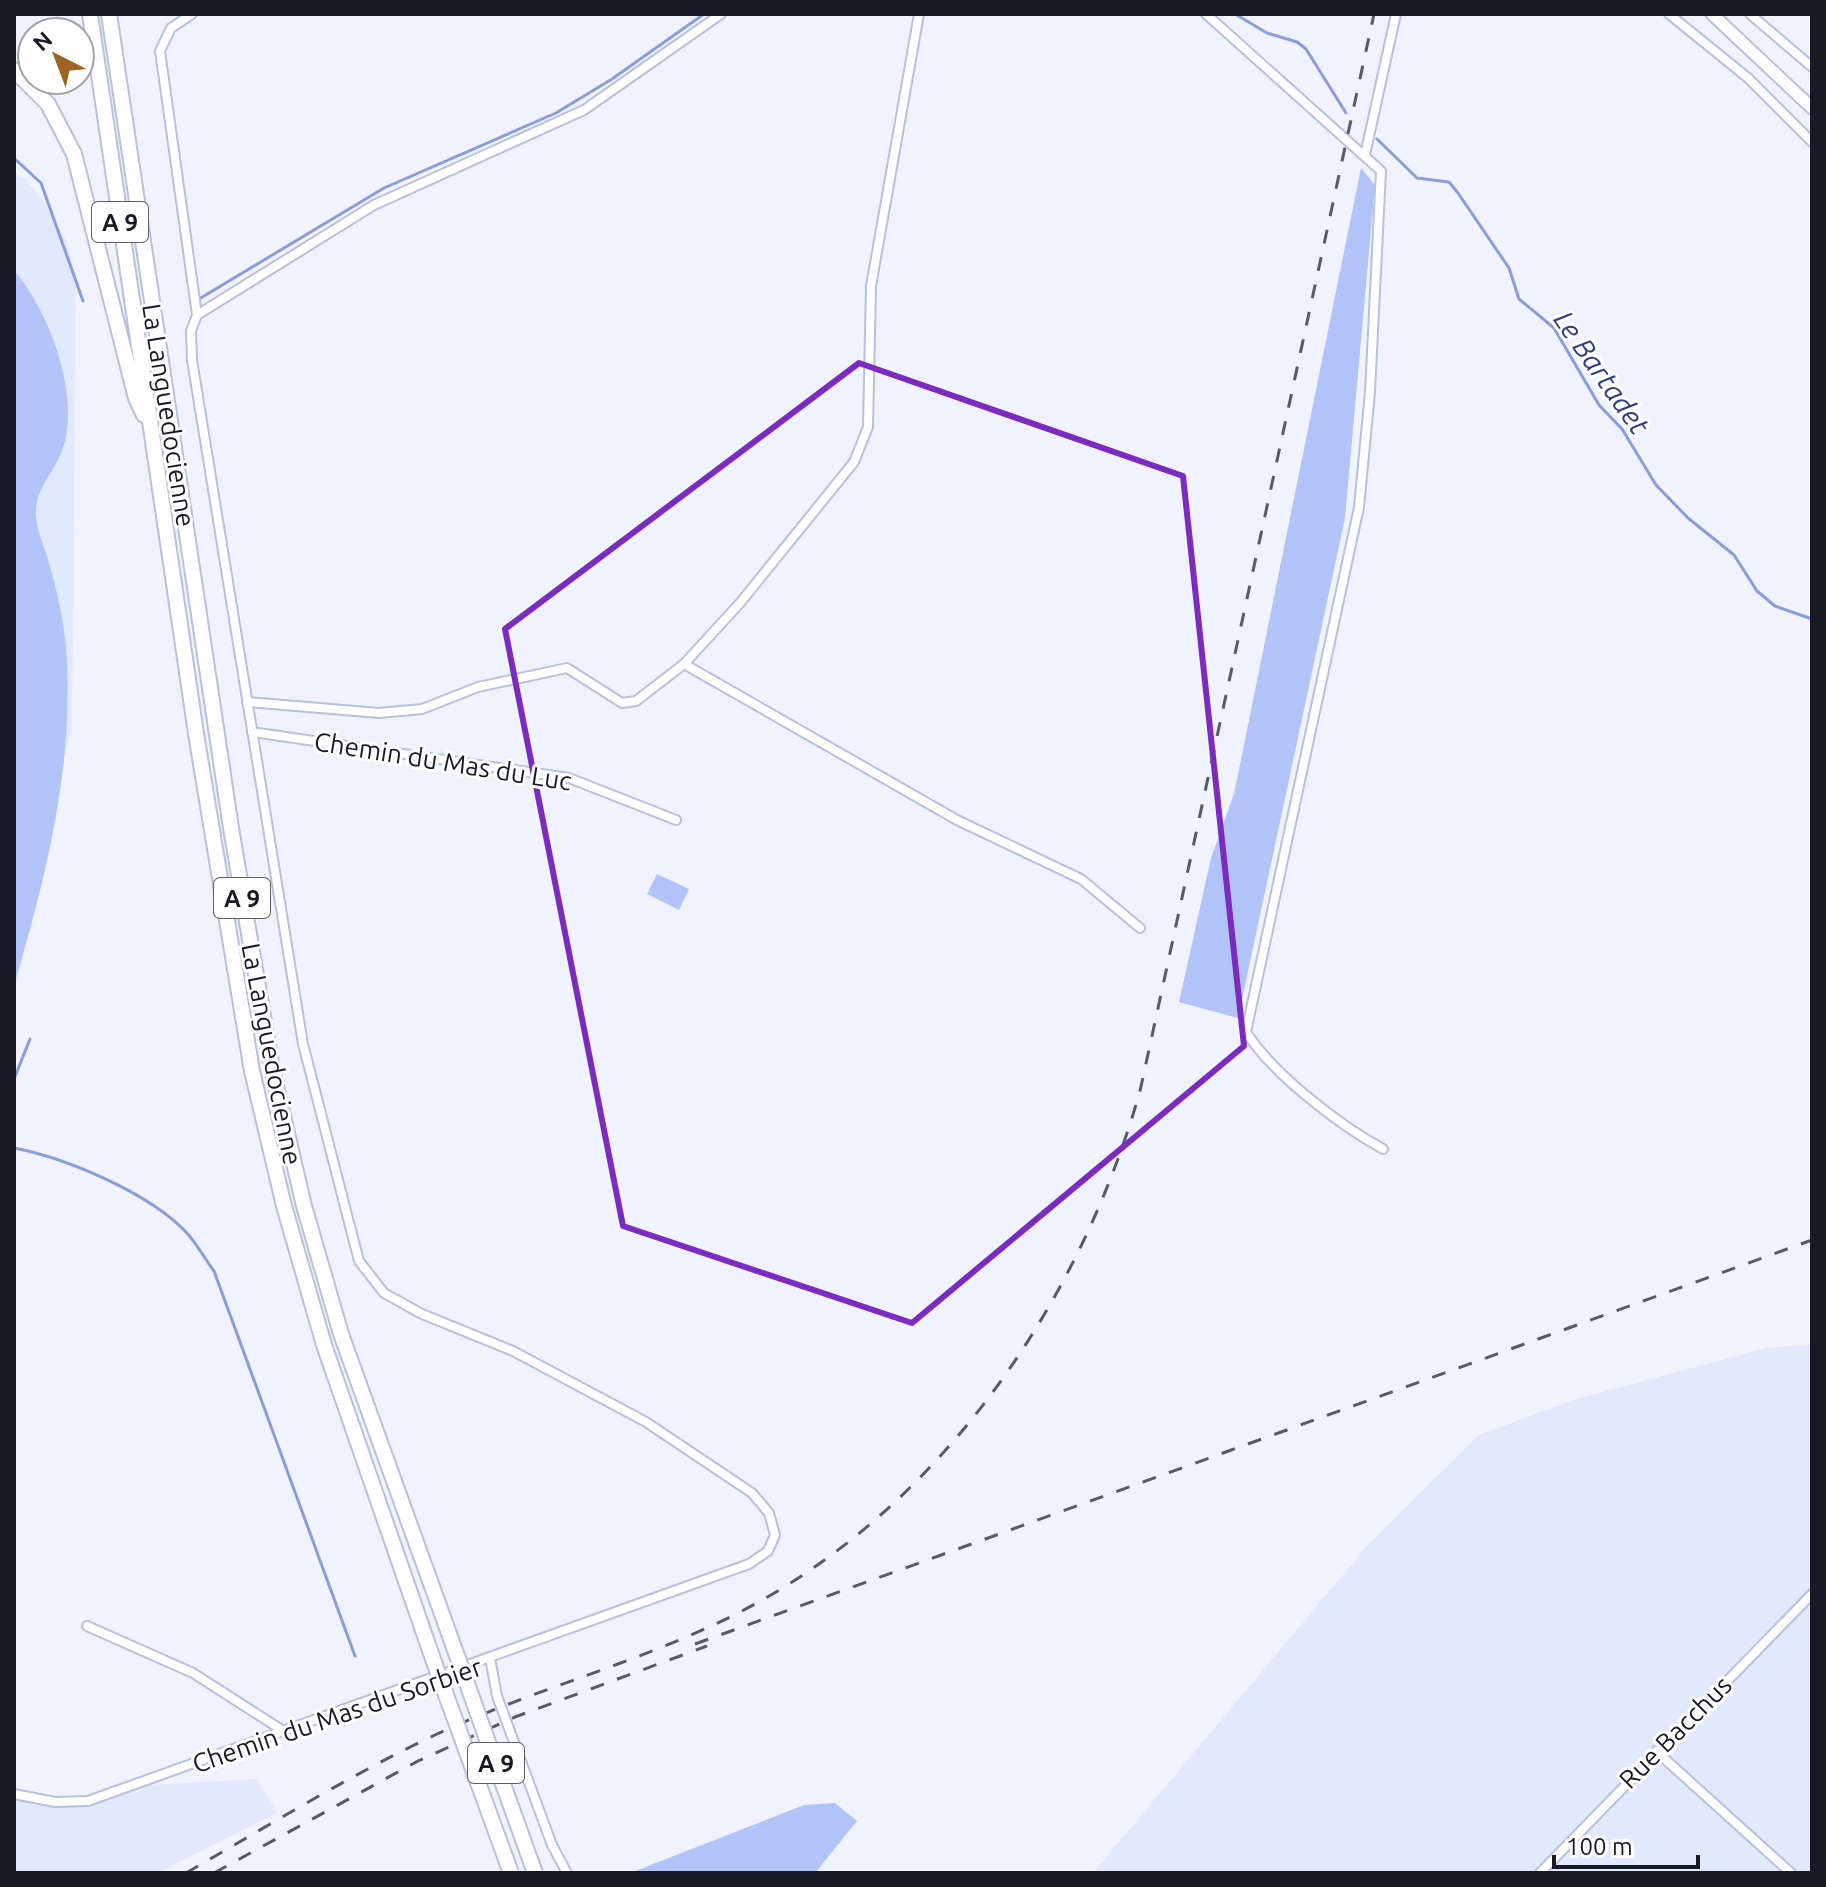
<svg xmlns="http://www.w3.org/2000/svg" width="1826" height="1887" font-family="Ubuntu,sans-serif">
  <rect width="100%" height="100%" fill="#f0f3fe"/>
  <!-- built -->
  <g fill="#e2e8fd">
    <polygon points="14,175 25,179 40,197 66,240 76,281 72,724 14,996"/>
    <polygon points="1812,1344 1812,1873 1093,1873 1367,1546 1479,1435 1573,1400 1766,1348"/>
    <polygon points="257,1779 277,1813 157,1873 14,1873 14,1797 56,1806 85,1806 150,1785"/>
  </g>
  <!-- green -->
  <g fill="#b2c3fa">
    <polygon points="1361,168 1375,185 1345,518 1238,1018 1179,1002 1211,858 1234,794"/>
    <path d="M14,270C49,311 82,397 62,450C54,474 34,489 36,516C37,532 45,548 49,563C57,590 63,618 66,646C75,762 47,874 14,985Z"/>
    <polygon points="657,874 689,889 679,910 647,894"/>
    <polygon points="835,1803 857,1821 815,1873 630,1873 804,1805"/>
  </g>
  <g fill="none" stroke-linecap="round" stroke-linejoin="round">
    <!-- stream -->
    <g stroke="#8b9dd8" stroke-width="3">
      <polyline points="1235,14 1267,33 1297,42 1306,49 1346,113"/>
      <polyline points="1377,139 1417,178 1449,182 1458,193 1509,268 1519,299 1554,328 1599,405 1622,429 1656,485 1688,518 1734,555 1757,591 1775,606 1812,619"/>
      <polyline points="14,158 41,183 83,301"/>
      <polyline points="199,299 384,188 556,113 612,79 704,14"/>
      <polyline points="14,1079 30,1039"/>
      <path d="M14,1148C66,1158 147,1192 185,1231C196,1242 204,1258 214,1271L355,1656"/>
    </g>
    <!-- minor casing -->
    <g stroke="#b8c1db" stroke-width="12">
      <g id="minor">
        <path d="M1206,14L1381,171L1370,392L1359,507L1246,1032C1273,1074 1339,1125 1383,1149"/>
        <polyline points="1669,14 1748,78 1812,142"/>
        <polyline points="1750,14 1812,67"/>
        <polyline points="1365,155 1396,14"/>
        <polyline points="197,315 374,205 584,110 721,14"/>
        <polyline points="684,664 957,820 1081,879 1140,928"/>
        <polyline points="247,702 379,713 422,709 478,687 567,668 622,703 636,701 684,664 740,603 854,462 868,427 871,286 919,14"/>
        <polyline points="252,732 569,778 676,820"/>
        <polyline points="87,1626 193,1673 285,1732"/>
        <polyline points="490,1658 497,1696"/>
        <polyline points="1656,1751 1791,1873"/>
        <polyline points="14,1794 55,1802 88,1801 749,1564 768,1551 775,1535 769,1513 752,1493 646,1422 513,1351 422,1314 384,1293 359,1261 303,1044 192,360 191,331 197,315 160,51 171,28 192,14"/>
        <polyline points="552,1845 567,1873"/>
        <polyline points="1540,1873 1812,1594"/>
      </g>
    </g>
    <!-- secondary casing -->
    <g stroke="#b8c1db" stroke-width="15">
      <polyline id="secondary" points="1712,14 1812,108"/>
    </g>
    <!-- motorway casing -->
    <g stroke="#b8c1db" stroke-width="18">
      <g id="motorway">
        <polyline points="90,14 197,740 252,1071 284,1206 324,1345 434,1662"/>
        <polyline points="109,14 231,828 272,1069 304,1206 341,1334 456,1653"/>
        <polyline points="14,70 48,104 74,154 136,398 144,415"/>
      </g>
    </g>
    <!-- minor -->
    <use href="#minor" stroke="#fff" stroke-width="8"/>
    <!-- secondary -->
    <use href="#secondary" stroke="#fff" stroke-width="11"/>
    <!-- motorway -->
    <use href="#motorway" stroke="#fff" stroke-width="14"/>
    <!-- rail -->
    <g stroke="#585b66" stroke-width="3" stroke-dasharray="14 14" stroke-linecap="butt">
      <polyline points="695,1644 1812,1240"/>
      <path d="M186,1873C268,1826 350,1775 435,1735C531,1690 635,1664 730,1617C935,1516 1079,1307 1140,1091L1374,14"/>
      <polyline points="214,1873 418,1761 515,1717 707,1646"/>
    </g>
    <!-- minor-bridge casing -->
    <g stroke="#b8c1db" stroke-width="12" stroke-linecap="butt">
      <polyline id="minor-bridge" points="497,1696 552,1845"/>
    </g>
    <!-- motorway-bridge casing -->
    <g stroke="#b8c1db" stroke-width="18" stroke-linecap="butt">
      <g id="motorway-bridge">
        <polyline points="456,1653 535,1873"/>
        <polyline points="434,1662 511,1873"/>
      </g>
    </g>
    <!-- minor-bridge -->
    <use href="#minor-bridge" stroke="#fff" stroke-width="8"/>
    <!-- motorway-bridge -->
    <use href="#motorway-bridge" stroke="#fff" stroke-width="14"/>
  </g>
  <!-- marked area -->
  <path fill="none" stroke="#7b2cbf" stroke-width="6" stroke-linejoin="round" d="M859,363L1183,476L1244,1046L912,1323L623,1226L505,629Z"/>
  <g text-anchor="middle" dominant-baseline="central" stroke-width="6" stroke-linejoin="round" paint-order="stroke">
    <!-- shield labels -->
    <g fill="#fff" stroke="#5d5f66" stroke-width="2">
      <rect x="92" y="202" width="56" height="40" rx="6"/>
      <rect x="214" y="878" width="56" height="40" rx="6"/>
      <rect x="468" y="1743" width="56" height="40" rx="6"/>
    </g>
    <g font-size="24" font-weight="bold" fill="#171a24">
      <text x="120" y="222">A 9</text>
      <text x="242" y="898">A 9</text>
      <text x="496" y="1763">A 9</text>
    </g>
    <!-- street labels -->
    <g font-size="26" fill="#171a24" stroke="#fff">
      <text transform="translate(169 415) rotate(81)">La Languedocienne</text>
      <text transform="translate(443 761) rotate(9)">Chemin du Mas du Luc</text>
      <text transform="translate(272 1054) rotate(79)">La Languedocienne</text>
      <text transform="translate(337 1715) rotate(-19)">Chemin du Mas du Sorbier</text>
      <text transform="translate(1675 1732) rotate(-45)">Rue Bacchus</text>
    </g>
    <!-- water labels -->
    <g font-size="28" font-style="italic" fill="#2d3c82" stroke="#fff">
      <text transform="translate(1602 372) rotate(55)">Le Bartadet</text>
    </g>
  </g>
  <!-- border -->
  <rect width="1826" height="1887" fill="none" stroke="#171a24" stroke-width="32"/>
  <!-- north arrow -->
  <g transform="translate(56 56) rotate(318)"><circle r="38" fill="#ffffff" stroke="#a2a3a7" stroke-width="2"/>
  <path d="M0-6L14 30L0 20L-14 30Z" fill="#9c6420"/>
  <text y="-12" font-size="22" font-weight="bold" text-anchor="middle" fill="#171a24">N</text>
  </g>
  <!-- scale -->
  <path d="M1554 1855v12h144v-12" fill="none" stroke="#171a24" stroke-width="4"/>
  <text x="1566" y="1855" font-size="24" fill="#171a24" stroke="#ffffff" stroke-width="6" paint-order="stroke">100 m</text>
</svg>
